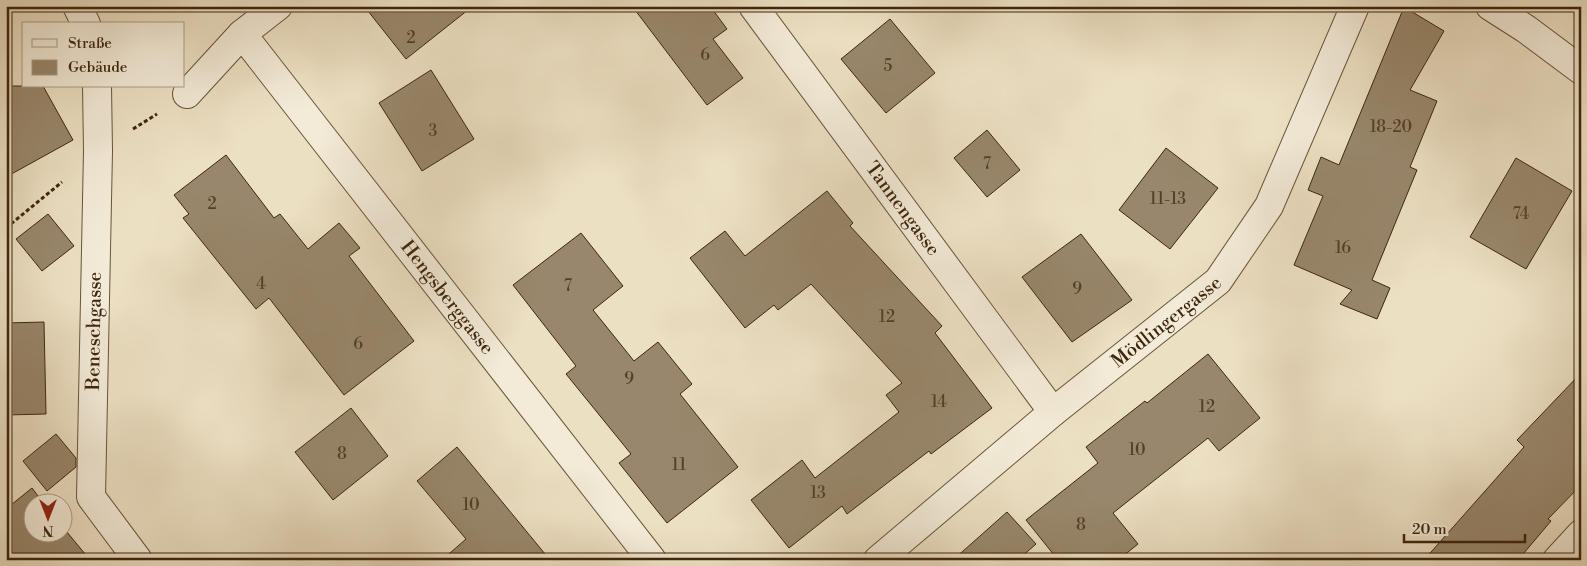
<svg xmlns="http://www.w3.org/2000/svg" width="1587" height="566" font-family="'Libre Bodoni',serif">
  <rect width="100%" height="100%" fill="#ece0c3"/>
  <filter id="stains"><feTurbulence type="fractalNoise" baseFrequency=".004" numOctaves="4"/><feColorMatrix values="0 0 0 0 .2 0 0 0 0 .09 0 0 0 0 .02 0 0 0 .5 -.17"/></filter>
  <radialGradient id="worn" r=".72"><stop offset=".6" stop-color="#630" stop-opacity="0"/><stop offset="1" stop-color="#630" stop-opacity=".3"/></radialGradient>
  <!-- building -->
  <g fill="#98876c" stroke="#3d260e">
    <polygon points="364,6 473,6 406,59"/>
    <polygon points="632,6 710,6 727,29 713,39 743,78 707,105"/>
    <polygon points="1404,7 1444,31 1410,90 1437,101 1410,167 1417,170 1372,280 1390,288 1377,319 1340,304 1352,290 1294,265 1323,196 1308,190 1321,157 1339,165"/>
    <polygon points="890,19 935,73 886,113 841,59"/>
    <polygon points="431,70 474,139 422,171 379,103"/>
    <polygon points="6,86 43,86 73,140 6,177"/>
    <polygon points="987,130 1020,170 987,197 954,158"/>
    <polygon points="1166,148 1218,188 1170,249 1119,210"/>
    <polygon points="226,155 274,218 280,214 308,249 339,223 360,248 349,256 414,341 344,395 269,298 256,309 183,218 189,214 174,195"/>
    <polygon points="1516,158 1572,191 1526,269 1470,237"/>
    <polygon points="827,191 853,223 850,226 942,326 935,333 992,408 931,454 929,451 847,514 842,506 789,548 751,500 802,460 815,478 899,412 886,395 902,383 811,284 778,310 774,305 745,328 690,258 725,231 745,256"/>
    <polygon points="48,214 74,246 42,271 16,239"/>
    <polygon points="581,233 623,286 593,310 634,361 658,342 692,384 680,394 738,467 667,523 619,463 631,454 566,374 576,366 513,285"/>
    <polygon points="1081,234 1132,300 1072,342 1022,277"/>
    <polygon points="44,322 46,414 6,415 6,323"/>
    <polygon points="1208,354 1260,418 1219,451 1208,438 1113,513 1138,544 1118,560 1058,560 1026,520 1098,463 1086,447 1145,401 1147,403"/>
    <polygon points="1581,373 1581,485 1548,519 1551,521 1518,560 1424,560 1524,447 1517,440"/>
    <polygon points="351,408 388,456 333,500 295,452"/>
    <polygon points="56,434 76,458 76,467 47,491 23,461"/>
    <polygon points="457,447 550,560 442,560 466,539 417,481"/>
    <polygon points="32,488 44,504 32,504 32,534 62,534 62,526 90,560 6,560 6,509"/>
    <polygon points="1007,512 1036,544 1018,560 953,560"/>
  </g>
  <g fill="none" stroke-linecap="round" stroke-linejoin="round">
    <!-- minor casing -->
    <g stroke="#69543b" stroke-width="30">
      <g id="minor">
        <polyline points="77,6 86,24"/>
        <path id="s1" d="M753,6L1053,412"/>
        <polyline points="1490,6 1526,29 1581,70"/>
        <path id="s2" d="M242,34L652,560"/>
        <polyline points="97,86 98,151 91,497 138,560"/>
        <polyline points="187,94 242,34 278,6"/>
        <path id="s3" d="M878,560L1053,412L1218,281L1269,206L1355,6"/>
        <polyline points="1557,560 1581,534"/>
      </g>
    </g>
    <!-- path -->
    <g stroke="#3d260e" stroke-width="3" stroke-dasharray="4 2.5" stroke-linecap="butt">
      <polyline points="133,129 157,114"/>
      <polyline points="6,228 62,182"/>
    </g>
    <!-- minor -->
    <use href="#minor" stroke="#f3ebd8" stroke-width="28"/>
  </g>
  <g text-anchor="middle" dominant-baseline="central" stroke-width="4" stroke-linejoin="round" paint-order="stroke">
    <!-- number labels -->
    <g font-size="16" fill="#543e26">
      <text x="411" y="38">2</text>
      <text x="705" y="55">6</text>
      <text x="888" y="66">5</text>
      <text x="1391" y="127">18-20</text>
      <text x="433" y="131">3</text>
      <text x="987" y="164">7</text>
      <text x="1168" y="199">11-13</text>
      <text x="212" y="204">2</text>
      <text x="1521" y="214">74</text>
      <text x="1343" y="248">16</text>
      <text x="261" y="284">4</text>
      <text x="568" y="286">7</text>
      <text x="1077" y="289">9</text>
      <text x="887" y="317">12</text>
      <text x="358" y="344">6</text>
      <text x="629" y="379">9</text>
      <text x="939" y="402">14</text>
      <text x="1207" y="407">12</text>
      <text x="1137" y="450">10</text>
      <text x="342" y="454">8</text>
      <text x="679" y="465">11</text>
      <text x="818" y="493">13</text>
      <text x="471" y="505">10</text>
      <text x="1081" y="525">8</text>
    </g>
    <!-- street labels -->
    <g font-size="19" fill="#3d260e" stroke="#f3ebd8">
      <text stroke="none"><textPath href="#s1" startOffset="252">Tannengasse</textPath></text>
      <text stroke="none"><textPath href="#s2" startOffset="334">Hengsberggasse</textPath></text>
      <text stroke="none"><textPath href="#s3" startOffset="374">Mödlingergasse</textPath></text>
      <text transform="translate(94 331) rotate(-89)">Beneschgasse</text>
    </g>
  </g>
  <!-- margin -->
  <rect width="1587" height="566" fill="none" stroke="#ece0c3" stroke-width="25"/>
  <rect x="8" y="8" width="1572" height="551" fill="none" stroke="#3d260e" stroke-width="2.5"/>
  <rect x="12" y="12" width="1562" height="541" fill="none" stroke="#3d260e"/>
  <!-- legend -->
  <rect x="22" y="22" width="162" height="65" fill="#f3ebd8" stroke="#aa9c87"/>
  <rect x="32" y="39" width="25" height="8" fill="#f3ebd8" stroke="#aa9c87"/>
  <text x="68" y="48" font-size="15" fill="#3d260e">Straße</text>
  <rect x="32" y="60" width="25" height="15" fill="#98876c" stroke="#aa9c87"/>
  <text x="68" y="72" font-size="15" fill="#3d260e">Gebäude</text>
  <!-- north arrow -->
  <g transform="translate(48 518) rotate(180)"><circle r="24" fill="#f3ebd8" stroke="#aa9c87"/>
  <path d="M0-4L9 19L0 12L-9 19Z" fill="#8f2418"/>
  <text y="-8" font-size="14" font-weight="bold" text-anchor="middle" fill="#3d260e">N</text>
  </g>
  <!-- scale -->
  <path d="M1404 534v8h121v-8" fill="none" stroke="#3d260e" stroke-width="2.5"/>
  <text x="1412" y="534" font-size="15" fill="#3d260e" stroke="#f3ebd8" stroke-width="4" paint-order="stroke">20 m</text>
  <rect width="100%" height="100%" filter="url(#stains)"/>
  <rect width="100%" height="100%" fill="url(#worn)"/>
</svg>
